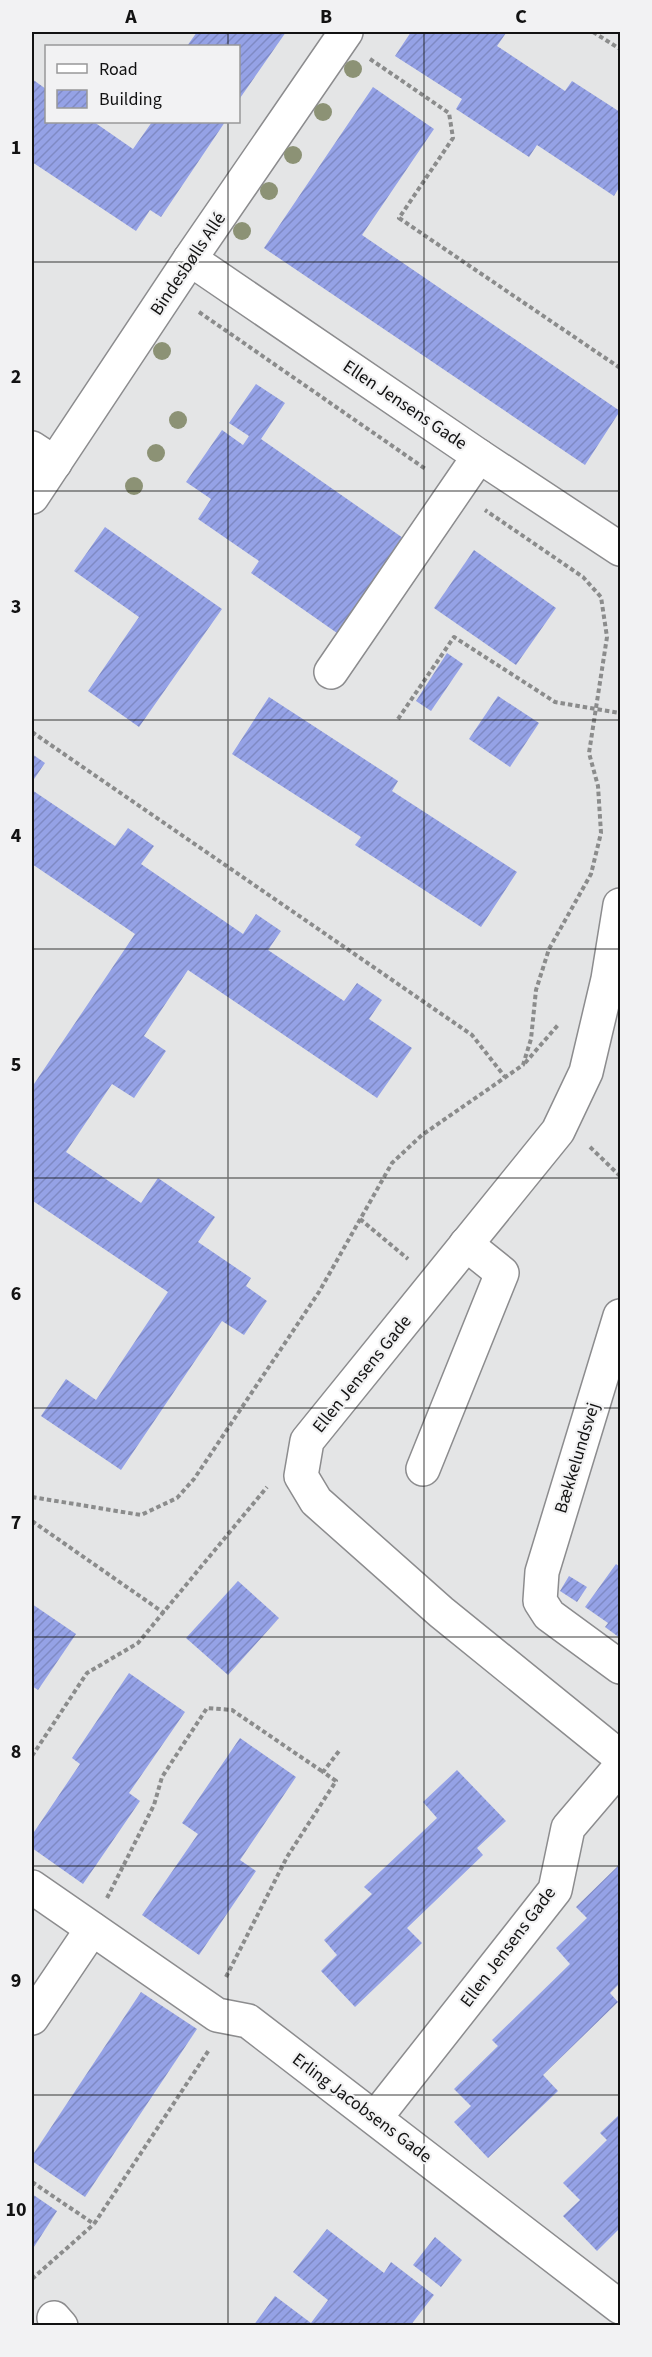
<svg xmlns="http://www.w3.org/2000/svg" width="652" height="2357" font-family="'Source Sans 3',sans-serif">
  <defs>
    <pattern id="building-hatch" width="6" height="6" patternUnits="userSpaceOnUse" patternTransform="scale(1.5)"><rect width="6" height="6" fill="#95a2e6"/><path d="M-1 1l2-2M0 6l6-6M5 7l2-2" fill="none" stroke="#7f8ac4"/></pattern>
  </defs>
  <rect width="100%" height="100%" fill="#e4e5e6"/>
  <!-- building -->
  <g fill="url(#building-hatch)">
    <polygon points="197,32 286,32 238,101 238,46 187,46"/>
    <polygon points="411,32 504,32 506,33 497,46 565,91 572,81 620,112 620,186 614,196 537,145 529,157 456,109 462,99 395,56"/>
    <polygon points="32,79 46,89 46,122 94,122 133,149 152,122 225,122 161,217 150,210 136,231 32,162"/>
    <polygon points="373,87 434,129 362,235 620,411 585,465 264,248"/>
    <polygon points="256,384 285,403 261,439 403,538 337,633 251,573 259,561 198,519 211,499 186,482 222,430 243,445 249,436 229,423"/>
    <polygon points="105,527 222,609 139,727 88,691 139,617 74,571"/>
    <polygon points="474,550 556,608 516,665 434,608"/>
    <polygon points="447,653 463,664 431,711 416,701"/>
    <polygon points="498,696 539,723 510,767 469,739"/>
    <polygon points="269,697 398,781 392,791 517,872 481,927 355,845 361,837 232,754"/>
    <polygon points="32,754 45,763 32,782"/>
    <polygon points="32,790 115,846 128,828 154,846 141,864 243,934 256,914 281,931 268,950 344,1001 357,983 382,1000 369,1019 412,1048 377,1098 188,970 144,1036 166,1051 134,1098 112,1084 66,1152 141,1203 158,1178 215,1217 198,1242 251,1278 246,1286 267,1301 244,1335 222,1321 121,1470 41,1416 66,1379 96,1400 168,1292 33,1201 32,1203 32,1087 135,934 32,864"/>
    <polygon points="616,1564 620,1567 620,1638 605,1627 608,1623 585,1607"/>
    <polygon points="569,1576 587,1587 577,1602 560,1591"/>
    <polygon points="238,1581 279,1618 228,1675 186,1638"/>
    <polygon points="32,1604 76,1634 38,1690 32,1686"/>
    <polygon points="129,1673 185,1712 129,1793 140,1801 83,1884 32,1848 32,1835 80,1764 72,1758"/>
    <polygon points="240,1738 296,1777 240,1860 256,1871 199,1955 142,1915 198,1834 182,1823"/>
    <polygon points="457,1770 506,1821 477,1848 483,1855 407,1928 422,1943 355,2007 321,1971 337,1955 324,1940 372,1894 364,1887 437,1818 423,1802"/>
    <polygon points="620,1864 620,1983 610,1993 618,2002 543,2075 558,2091 488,2158 454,2122 471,2106 454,2089 498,2046 492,2040 570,1964 556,1948 587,1918 576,1907"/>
    <polygon points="141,1992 197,2029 85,2197 32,2161 32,2156"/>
    <polygon points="620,2114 620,2228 597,2251 563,2216 580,2200 563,2183 607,2140 600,2133"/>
    <polygon points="32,2194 57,2211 32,2250"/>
    <polygon points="327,2229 384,2273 391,2262 434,2295 410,2326 253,2326 275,2296 311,2323 328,2300 293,2272"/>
    <polygon points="435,2237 462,2260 441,2287 413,2265"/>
  </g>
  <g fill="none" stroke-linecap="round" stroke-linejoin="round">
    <!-- minor casing -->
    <g stroke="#8c8c8e" stroke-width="36">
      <g id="minor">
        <polyline points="190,259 479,456 620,549"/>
        <polyline points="32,448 55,463"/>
        <polyline points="32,497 190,259 346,32"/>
        <polyline points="331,672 479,456"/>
        <polyline points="620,905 608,979 586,1072 558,1131 307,1441 301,1476 316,1501 441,1612 620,1757"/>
        <polyline points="620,1316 542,1572 540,1601 549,1615 620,1667"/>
        <polyline points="423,1469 502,1273 466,1244"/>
        <polyline points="32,1887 217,2015 248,2021 620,2307"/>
        <polyline points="32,2018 92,1929"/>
        <polyline points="376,2117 555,1890 568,1828 620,1767"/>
        <polyline points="54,2318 61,2326"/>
      </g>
    </g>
    <!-- path -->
    <g stroke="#8b8c8c" stroke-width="4" stroke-dasharray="4.5 3" stroke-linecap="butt">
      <polyline points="593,32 620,49"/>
      <polyline points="370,59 449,113 453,138 399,218 620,368"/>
      <polyline points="199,312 427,470"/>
      <polyline points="398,719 454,637 555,702 620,713"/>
      <polyline points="32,732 472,1035 505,1077"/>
      <polyline points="525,1063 558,1025"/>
      <polyline points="590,1147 620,1176"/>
      <polyline points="360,1219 408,1259"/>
      <polyline points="32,1497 141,1515 177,1498 194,1479 319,1292 392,1163 422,1135 523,1065 531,1039 536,990 549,949 591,874 601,833 598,786 589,753 607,637 601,597 583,577 485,510"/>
      <polyline points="32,1521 164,1613"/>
      <polyline points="32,1756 87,1673 138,1643 267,1487"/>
      <polyline points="107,1898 154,1805 162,1777 207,1708 232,1710 323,1772"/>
      <polyline points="226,1977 287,1857 336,1781 323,1772 339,1751"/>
      <polyline points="32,2182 94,2224 209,2050"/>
      <polyline points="32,2279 94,2224"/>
    </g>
    <!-- minor -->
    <use href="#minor" stroke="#fff" stroke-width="33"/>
  </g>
  <!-- trees -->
  <g fill="#8c9275">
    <circle cx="353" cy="69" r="9"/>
    <circle cx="323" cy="112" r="9"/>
    <circle cx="293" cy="155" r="9"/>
    <circle cx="269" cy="191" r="9"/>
    <circle cx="242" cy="231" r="9"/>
    <circle cx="162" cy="351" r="9"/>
    <circle cx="178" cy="420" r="9"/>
    <circle cx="156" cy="453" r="9"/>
    <circle cx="134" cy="486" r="9"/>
  </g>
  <!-- grid -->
  <path fill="none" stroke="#121212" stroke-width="1.5" stroke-opacity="0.55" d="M228,32V46M424,32V2326M228,122V2326M32,262H620M32,491H620M32,720H620M32,949H620M32,1178H620M32,1408H620M32,1637H620M32,1866H620M32,2095H620"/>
  <g text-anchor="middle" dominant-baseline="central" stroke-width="4.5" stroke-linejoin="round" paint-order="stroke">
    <!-- street labels -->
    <g font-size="18" fill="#121212" stroke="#f2f2f3">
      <text transform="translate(188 264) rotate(-56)">Bindesbølls Allé</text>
      <text transform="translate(405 405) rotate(34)">Ellen Jensens Gade</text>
      <text transform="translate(362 1374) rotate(-51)">Ellen Jensens Gade</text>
      <text transform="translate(577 1458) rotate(-73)">Bækkelundsvej</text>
      <text transform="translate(508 1947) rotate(-53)">Ellen Jensens Gade</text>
      <text transform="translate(362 2108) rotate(37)">Erling Jacobsens Gade</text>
    </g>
  </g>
  <!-- border -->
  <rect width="652" height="2357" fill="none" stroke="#f2f2f3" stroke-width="66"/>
  <!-- legend -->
  <rect x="45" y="45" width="195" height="78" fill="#f2f2f3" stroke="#989899" stroke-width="1.5"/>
  <rect x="57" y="64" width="30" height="9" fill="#ffffff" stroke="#989899" stroke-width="1.5"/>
  <text x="99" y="75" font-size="18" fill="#121212">Road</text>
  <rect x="57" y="90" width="30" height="18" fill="url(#building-hatch)" stroke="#989899" stroke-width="1.5"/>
  <text x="99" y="105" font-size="18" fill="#121212">Building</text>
  <rect x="33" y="33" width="586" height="2291" fill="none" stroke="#121212" stroke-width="2"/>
  <g font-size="20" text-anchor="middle" font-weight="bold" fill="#121212">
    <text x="131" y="23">A</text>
    <text x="326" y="23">B</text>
    <text x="521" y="23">C</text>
    <text x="16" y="154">1</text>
    <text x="16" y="383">2</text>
    <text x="16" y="613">3</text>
    <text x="16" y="842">4</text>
    <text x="16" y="1071">5</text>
    <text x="16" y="1300">6</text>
    <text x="16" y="1529">7</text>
    <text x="16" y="1758">8</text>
    <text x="16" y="1987">9</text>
    <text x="16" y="2216">10</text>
  </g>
</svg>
